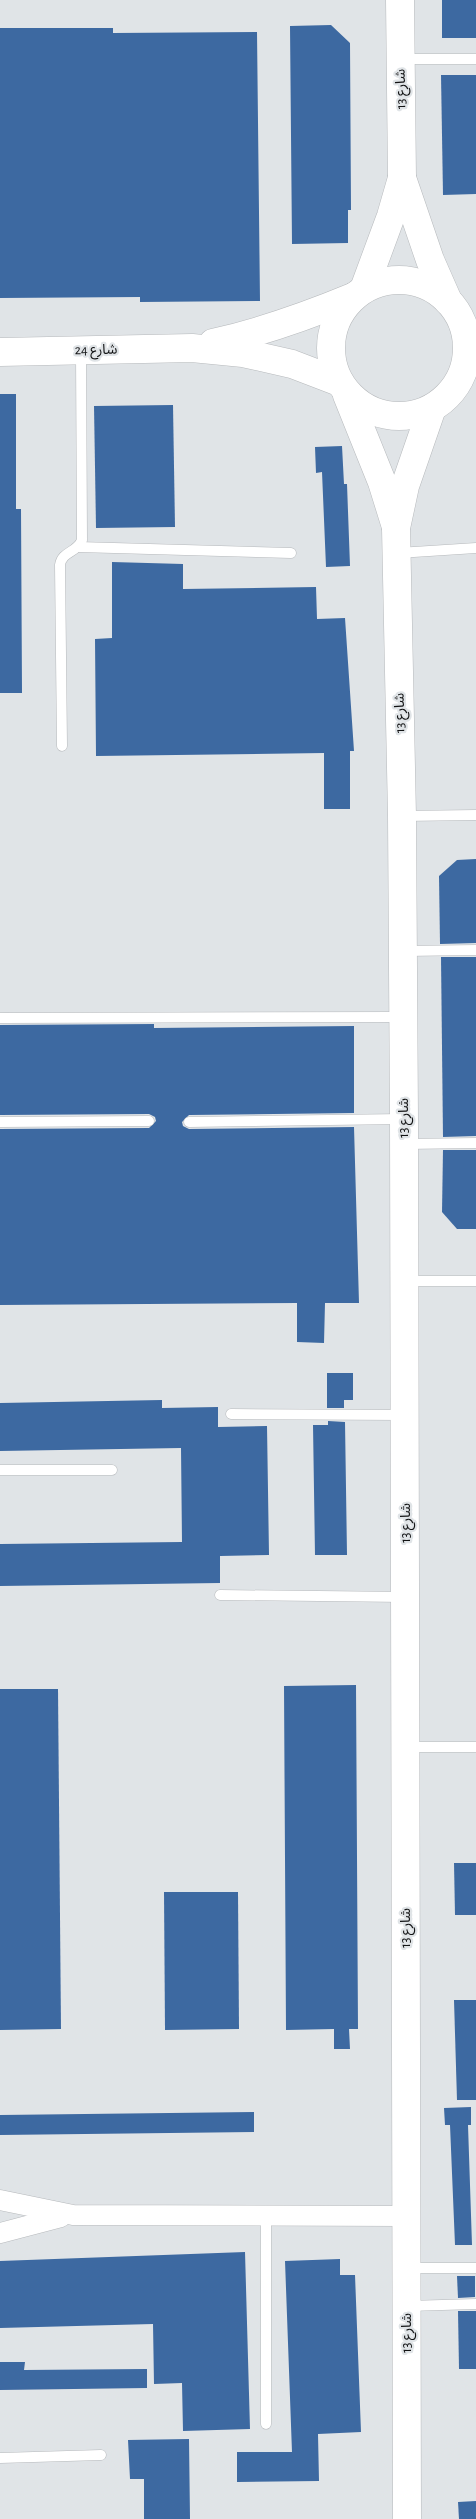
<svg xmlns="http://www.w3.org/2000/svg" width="476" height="2519" font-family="'Alegreya Sans','Noto Sans Arabic',sans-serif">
  <rect width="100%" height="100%" fill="#e0e4e7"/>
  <!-- building -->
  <g fill="#3d69a1">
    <rect x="442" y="0" width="34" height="38"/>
    <polygon points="331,25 350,43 351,210 348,210 348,243 292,244 290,26"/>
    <polygon points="0,28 113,28 113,33 257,32 260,301 140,302 140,297 0,298"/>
    <polygon points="441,75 476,75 476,194 443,195"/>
    <polygon points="0,394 16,394 16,509 21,509 22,693 0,693"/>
    <polygon points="173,405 175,527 96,528 94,406"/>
    <polygon points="342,446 344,484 347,484 350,566 326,567 322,472 316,473 315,447"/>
    <polygon points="112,562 183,564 183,589 316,587 317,619 345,618 354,751 350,751 350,809 324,809 324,753 96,756 95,639 112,638"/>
    <polygon points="476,859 476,943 440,944 439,876 457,860"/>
    <polygon points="441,957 476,957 476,1136 443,1137"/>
    <polygon points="154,1024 154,1028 354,1026 354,1113 189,1115 182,1122 183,1126 189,1129 354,1127 359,1303 325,1303 324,1343 297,1342 297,1303 0,1305 0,1129 149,1128 156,1121 155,1117 149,1114 0,1115 0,1025"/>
    <polygon points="443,1150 476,1150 476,1229 457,1229 442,1212"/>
    <polygon points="327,1373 353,1373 353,1400 344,1400 344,1408 327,1408"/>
    <polygon points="162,1400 162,1408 218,1407 218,1427 267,1426 269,1555 220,1556 220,1583 0,1586 0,1544 182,1542 181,1448 0,1451 0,1403"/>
    <polygon points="328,1421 345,1422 347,1555 315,1555 313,1425 328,1425"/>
    <polygon points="356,1685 358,2029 349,2029 350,2049 334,2049 334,2029 286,2030 284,1686"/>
    <polygon points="0,1689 58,1689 61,2029 0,2030"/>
    <polygon points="454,1863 476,1863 476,1915 455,1915"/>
    <polygon points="164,1892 238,1892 239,2029 165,2030"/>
    <polygon points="454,2000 476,2000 476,2100 457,2100"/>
    <polygon points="471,2107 471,2125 468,2125 472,2245 455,2245 450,2125 445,2125 444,2108"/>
    <polygon points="254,2112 254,2132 0,2135 0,2115"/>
    <polygon points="245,2252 250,2429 183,2431 182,2383 154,2384 153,2324 0,2328 0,2261"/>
    <polygon points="340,2259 340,2275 355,2275 361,2432 318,2434 319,2481 237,2482 237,2452 292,2452 285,2261"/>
    <polygon points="457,2276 475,2276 475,2297 458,2298"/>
    <polygon points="458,2311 476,2311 476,2369 459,2369"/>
    <polygon points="0,2362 25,2362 24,2370 147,2369 147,2388 0,2390"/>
    <polygon points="189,2439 190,2519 144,2519 144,2479 130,2479 128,2440"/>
    <polygon points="476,2501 476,2519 459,2519 458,2502"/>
  </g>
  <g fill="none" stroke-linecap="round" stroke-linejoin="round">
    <!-- lane casing -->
    <g stroke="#b6b9bc" stroke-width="11">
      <g id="lane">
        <polyline points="402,59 476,59"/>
        <polyline points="78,547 291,553"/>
        <polyline points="398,553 476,548"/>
        <path d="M62,746L60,565C62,551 77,553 82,540L81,351"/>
        <polyline points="403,816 476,815"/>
        <polyline points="405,951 476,950"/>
        <polyline points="0,1018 401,1017"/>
        <polyline points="0,1122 149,1121"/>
        <polyline points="189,1122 403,1119"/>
        <polyline points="405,1144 476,1143"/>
        <polyline points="406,1281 476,1281"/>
        <polyline points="231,1414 405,1415"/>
        <polyline points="0,1470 112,1470"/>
        <polyline points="220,1595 405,1597"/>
        <polyline points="407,1747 476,1747"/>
        <polyline points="407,2268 476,2268"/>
        <polyline points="408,2306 476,2304"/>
        <polyline points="266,2424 266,2216"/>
        <polyline points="0,2458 101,2455"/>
      </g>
    </g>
    <!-- street casing -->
    <g stroke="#b6b9bc" stroke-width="21">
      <g id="street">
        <polyline points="0,2200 73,2215 406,2216"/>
        <polyline points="0,2233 61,2217"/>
      </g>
    </g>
    <!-- secondary casing -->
    <g stroke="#b6b9bc" stroke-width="29">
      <g id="secondary">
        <polyline points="402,178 430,260 448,301"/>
        <circle cx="399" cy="348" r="68"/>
        <polyline points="364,289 391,216 402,178 400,0"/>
        <path d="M213,343C262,332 307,316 353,297"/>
        <polyline points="0,352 192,348 243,353 292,364 339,382"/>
        <polyline points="347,395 382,482 396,527"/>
        <polyline points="407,2519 404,1119 402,816 396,528 405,486 432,408"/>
      </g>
    </g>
    <!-- lane -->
    <use href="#lane" stroke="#fff" stroke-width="10"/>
    <!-- street -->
    <use href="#street" stroke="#fff" stroke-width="20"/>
    <!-- secondary -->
    <use href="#secondary" stroke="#fff" stroke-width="28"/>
  </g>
  <g text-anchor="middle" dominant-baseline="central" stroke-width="4.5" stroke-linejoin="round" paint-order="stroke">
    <!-- street labels -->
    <g font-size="14" fill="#121314" stroke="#e0e4e7">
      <text transform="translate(401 89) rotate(-91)">شارع 13</text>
      <text transform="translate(96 350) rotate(-1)">شارع 24</text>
      <text transform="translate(400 713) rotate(-91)">شارع 13</text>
      <text transform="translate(404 1118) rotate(-90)">شارع 13</text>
      <text transform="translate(406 1523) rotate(-90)">شارع 13</text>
      <text transform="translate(406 1928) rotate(-90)">شارع 13</text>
      <text transform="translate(407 2333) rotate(-90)">شارع 13</text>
    </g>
  </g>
</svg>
